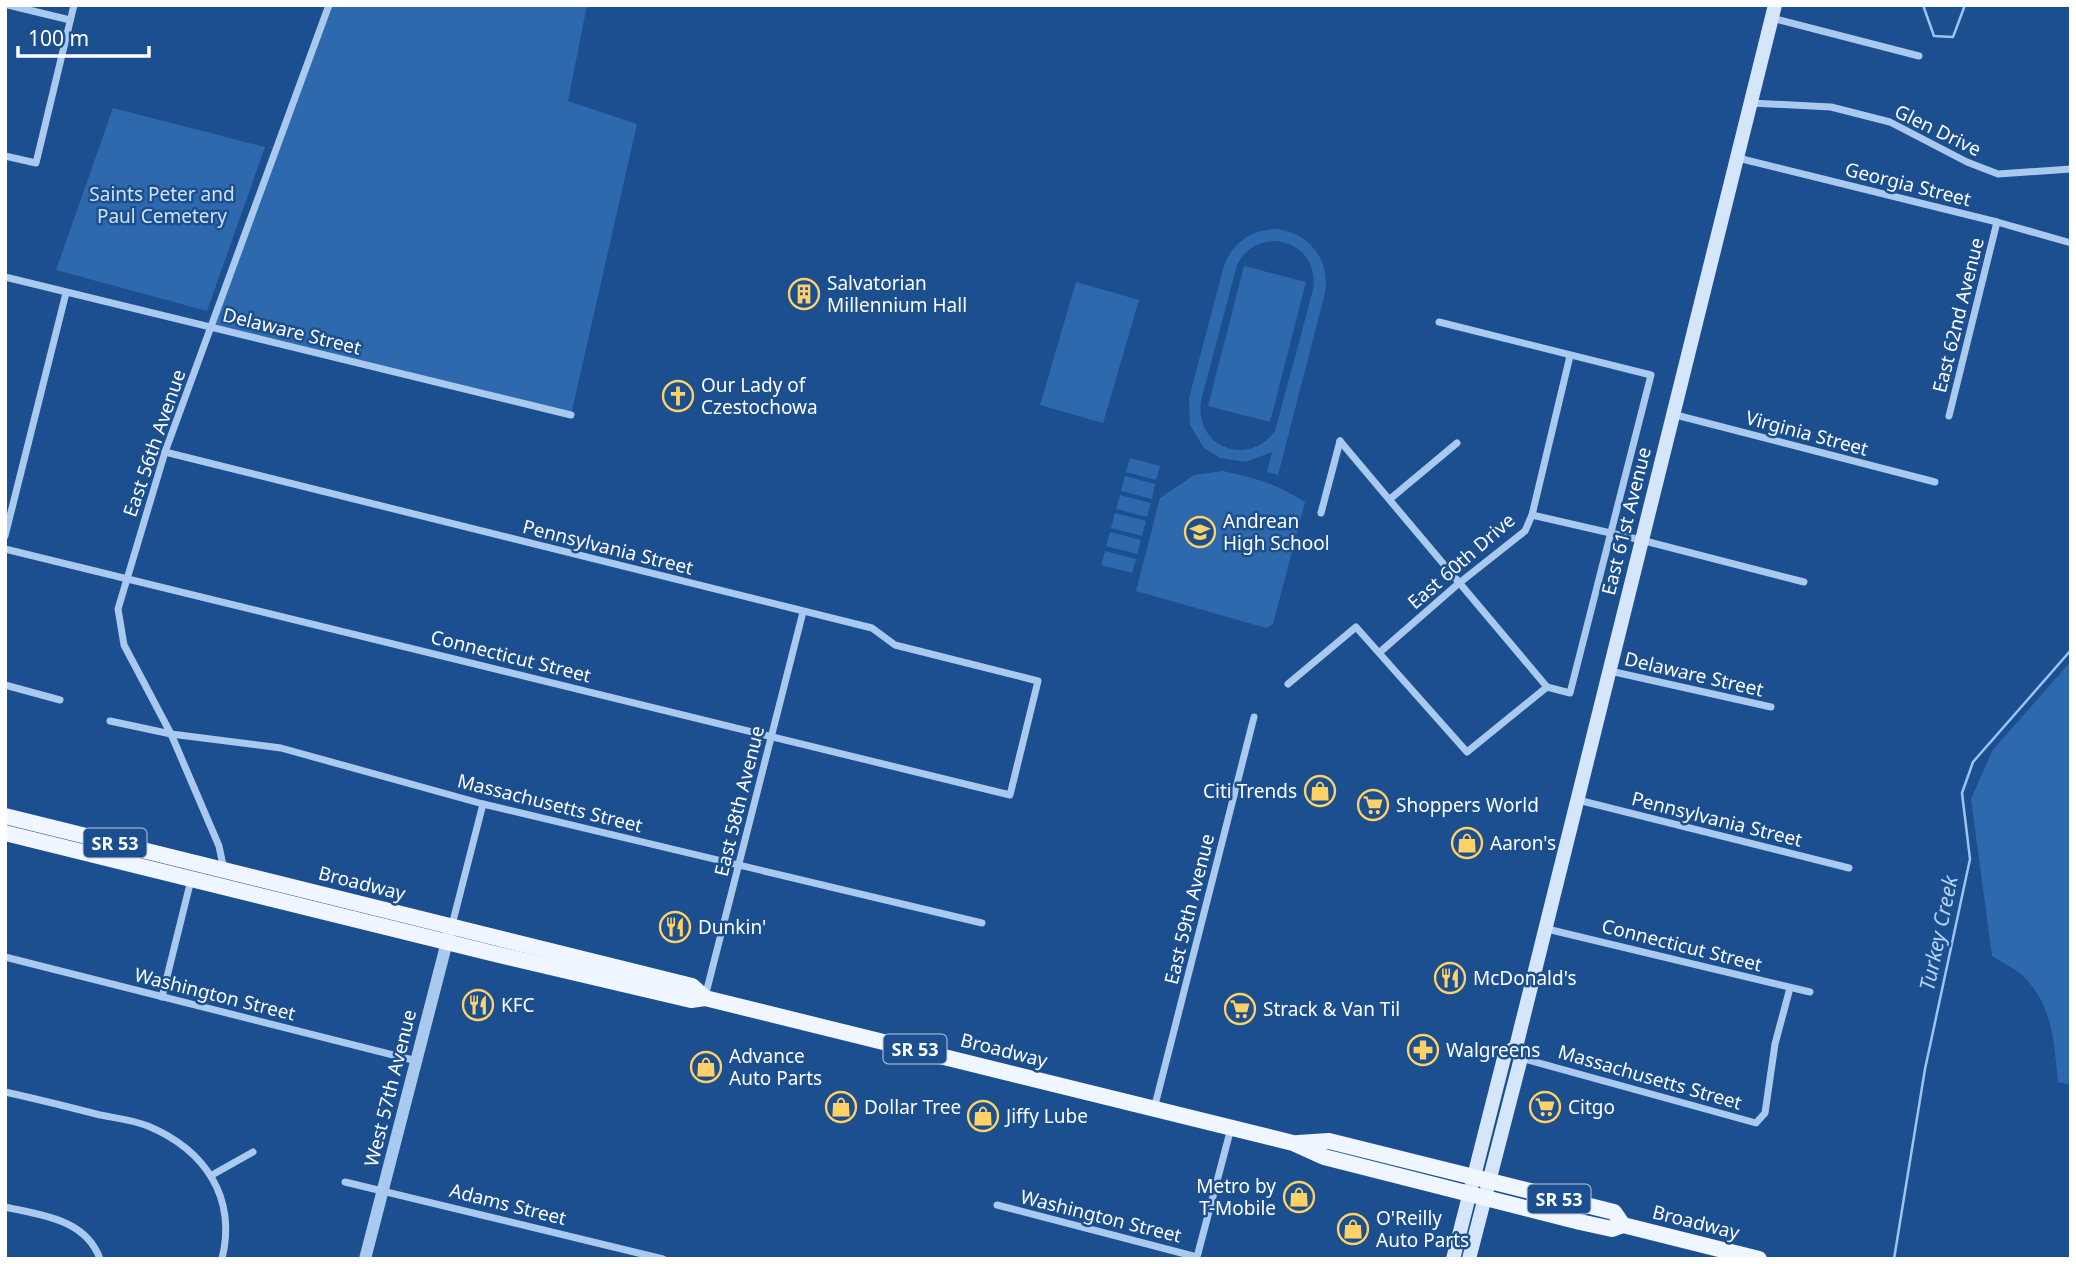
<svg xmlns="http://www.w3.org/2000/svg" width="2076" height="1264" font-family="'Noto Sans',sans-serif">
  <rect width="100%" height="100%" fill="#1b4f8f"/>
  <!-- green -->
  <g fill="#2e69ad" fill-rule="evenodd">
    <polygon points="329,5 587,5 568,101 637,124 571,415 212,328"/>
    <polygon points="113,108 265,147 207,311 56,270"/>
    <path d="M1278,229C1311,234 1330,261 1325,293L1278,475L1267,472L1272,452L1246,462L1220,458L1204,448L1190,425L1189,398L1223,269C1231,243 1251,229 1278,229ZM1276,241C1302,244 1317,264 1313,290L1275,431C1248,468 1194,447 1201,401L1237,265C1245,249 1258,241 1276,241Z"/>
    <polygon points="1244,266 1306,282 1270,422 1208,406"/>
    <polygon points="1076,282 1139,300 1103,423 1040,405"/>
    <polygon points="1130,458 1160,466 1156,480 1126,472"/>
    <path d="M1223,471C1255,478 1277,484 1305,502L1273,624L1266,628L1136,591L1160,498L1194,475Z"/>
    <polygon points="1125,476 1155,484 1152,499 1121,491"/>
    <polygon points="1120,495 1151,503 1147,517 1116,509"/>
    <polygon points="1115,513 1146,521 1142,536 1111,528"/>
    <polygon points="1110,532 1141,540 1137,554 1106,546"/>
    <polygon points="1105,551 1136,559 1132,573 1101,565"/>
    <path d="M2071,661V1085L2058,1082C2054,1043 2053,1007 2025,978C2017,969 2003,963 1992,956L1971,799L1992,751Z"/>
  </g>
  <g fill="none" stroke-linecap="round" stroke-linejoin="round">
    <!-- stream -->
    <g stroke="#9cc4f0" stroke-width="2.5">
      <polyline points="1923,5 1934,36 1953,37 1965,5"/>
      <polyline points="1894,1259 1925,1069 1970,859 1962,793 1973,762 2071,650"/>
    </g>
    <!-- minor -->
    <g stroke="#a9c9ee" stroke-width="7">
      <polyline points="8,5 70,20"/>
      <polyline points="1772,18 1919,56"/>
      <polyline points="1751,103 1831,107 1890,122 1967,162 1998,174 2071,169"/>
      <polyline points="5,156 36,163 74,5"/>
      <polyline points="1738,158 1997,222 2071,243"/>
      <polyline points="5,277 571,415"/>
      <polyline points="1672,414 1935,482"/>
      <polyline points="1949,416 1997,222"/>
      <polyline points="1340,441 1547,687 1570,693 1651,375 1439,322"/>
      <polyline points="1390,499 1457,443"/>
      <polyline points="1321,513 1340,441"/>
      <polyline points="1532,515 1641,540 1804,582"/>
      <polyline points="5,536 66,293"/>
      <polyline points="5,549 1010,795 1038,681 895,645 872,628 165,452"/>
      <polyline points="1380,652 1458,584 1525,531 1532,515 1570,356"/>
      <polyline points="1610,671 1771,707"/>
      <polyline points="1288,684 1356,627 1467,752 1547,687"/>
      <polyline points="5,685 60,700"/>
      <polyline points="110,721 171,734 281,748 483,804 982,923"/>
      <polyline points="1578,800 1849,868"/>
      <polyline points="224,870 219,846 171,734 124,645 118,609 165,452 329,5"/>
      <polyline points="452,925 483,804"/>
      <polyline points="1547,929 1810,992"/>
      <polyline points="5,957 417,1061"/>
      <polyline points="162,997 191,880"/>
      <polyline points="705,997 803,612"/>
      <polyline points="1521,1058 1756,1123 1765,1113 1775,1044 1790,988"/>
      <path d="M5,1092C37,1099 69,1107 100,1115C116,1118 133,1120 148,1126C205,1150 237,1197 222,1259"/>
      <polyline points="1154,1109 1254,717"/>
      <polyline points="212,1175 253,1152"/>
      <polyline points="345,1182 663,1259"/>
      <polyline points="997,1205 1197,1257 1231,1128"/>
      <path d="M5,1207C41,1215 86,1219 100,1259"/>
    </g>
    <!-- tertiary -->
    <polyline stroke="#a9c9ee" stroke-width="12" points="365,1259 449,934"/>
    <!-- secondary -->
    <g stroke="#d6e6fa" stroke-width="14">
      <polyline points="1453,1259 1505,1054 1516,1047"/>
      <polyline points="1469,1259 1521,1058 1516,1047 1775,5"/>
    </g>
    <!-- primary -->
    <g stroke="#f0f6ff" stroke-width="16">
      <polyline points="5,816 692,986 705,998"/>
      <polyline points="5,833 491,953 691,1000 705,998 1293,1143 1324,1157 1580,1222 1612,1229 1623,1225 1759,1259"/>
      <polyline points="1298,1143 1329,1141 1614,1212 1623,1225"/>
    </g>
  </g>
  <!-- icons -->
  <defs>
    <g id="building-ring" transform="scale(1.575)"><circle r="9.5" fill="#1b4f8f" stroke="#ffd166" stroke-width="1.5"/><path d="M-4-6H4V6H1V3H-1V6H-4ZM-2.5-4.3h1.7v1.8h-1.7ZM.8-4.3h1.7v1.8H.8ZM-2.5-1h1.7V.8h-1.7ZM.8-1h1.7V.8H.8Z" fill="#ffd166"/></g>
    <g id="church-ring" transform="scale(1.575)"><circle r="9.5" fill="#1b4f8f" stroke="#ffd166" stroke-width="1.5"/><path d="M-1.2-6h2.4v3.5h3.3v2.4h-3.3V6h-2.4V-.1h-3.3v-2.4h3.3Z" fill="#ffd166"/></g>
    <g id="school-ring" transform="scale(1.575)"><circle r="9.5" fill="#1b4f8f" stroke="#ffd166" stroke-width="1.5"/><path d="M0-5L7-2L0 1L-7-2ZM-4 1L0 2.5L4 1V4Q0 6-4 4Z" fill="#ffd166"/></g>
    <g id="shop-ring" transform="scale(1.575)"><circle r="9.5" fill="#1b4f8f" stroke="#ffd166" stroke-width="1.5"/><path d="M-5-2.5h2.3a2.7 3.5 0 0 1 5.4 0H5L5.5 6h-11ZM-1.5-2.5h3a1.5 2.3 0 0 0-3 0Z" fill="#ffd166"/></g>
    <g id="supermarket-ring" transform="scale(1.575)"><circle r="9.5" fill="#1b4f8f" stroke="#ffd166" stroke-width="1.5"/><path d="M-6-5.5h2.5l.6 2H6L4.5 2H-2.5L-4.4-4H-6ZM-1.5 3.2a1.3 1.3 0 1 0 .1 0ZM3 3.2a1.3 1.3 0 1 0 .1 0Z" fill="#ffd166"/></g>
    <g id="restaurant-ring" transform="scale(1.575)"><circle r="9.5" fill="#1b4f8f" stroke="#ffd166" stroke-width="1.5"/><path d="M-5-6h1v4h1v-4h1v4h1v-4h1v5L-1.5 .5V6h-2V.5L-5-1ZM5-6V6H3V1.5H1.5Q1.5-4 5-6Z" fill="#ffd166"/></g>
    <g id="pharmacy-ring" transform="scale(1.575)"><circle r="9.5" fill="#1b4f8f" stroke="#ffd166" stroke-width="1.5"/><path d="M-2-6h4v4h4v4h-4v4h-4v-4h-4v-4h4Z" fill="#ffd166"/></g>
  </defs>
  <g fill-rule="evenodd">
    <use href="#building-ring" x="804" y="294"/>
    <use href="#church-ring" x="678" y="396"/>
    <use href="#school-ring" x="1200" y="532"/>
    <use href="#shop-ring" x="1320" y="791"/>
    <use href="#supermarket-ring" x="1373" y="805"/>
    <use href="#shop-ring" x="1467" y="843"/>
    <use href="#restaurant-ring" x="675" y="927"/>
    <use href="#restaurant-ring" x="1450" y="978"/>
    <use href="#restaurant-ring" x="478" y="1005"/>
    <use href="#supermarket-ring" x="1240" y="1009"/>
    <use href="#pharmacy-ring" x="1423" y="1050"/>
    <use href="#shop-ring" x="706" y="1067"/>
    <use href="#shop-ring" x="841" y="1107"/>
    <use href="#supermarket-ring" x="1545" y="1107"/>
    <use href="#shop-ring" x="983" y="1116"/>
    <use href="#shop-ring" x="1299" y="1197"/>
    <use href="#shop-ring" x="1353" y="1229"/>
  </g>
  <g text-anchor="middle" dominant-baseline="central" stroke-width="5" stroke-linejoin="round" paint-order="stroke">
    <!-- shield labels -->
    <g fill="#1b4f8f" stroke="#bbcadd" stroke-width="2">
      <rect x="83.5" y="828.5" width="63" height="29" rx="5"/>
      <rect x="883.5" y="1034.5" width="63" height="29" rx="5"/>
      <rect x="1527.5" y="1184.5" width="63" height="29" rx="5"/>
    </g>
    <g font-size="18" font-weight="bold" fill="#fff">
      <text x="115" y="843">SR 53</text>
      <text x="915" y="1049">SR 53</text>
      <text x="1559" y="1199">SR 53</text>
    </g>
    <!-- street labels -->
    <g font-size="19" fill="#fff" stroke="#1b4f8f">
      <text transform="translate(1938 130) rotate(26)">Glen Drive</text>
      <text transform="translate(1908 184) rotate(14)">Georgia Street</text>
      <text transform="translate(1958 315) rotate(-76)">East 62nd Avenue</text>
      <text transform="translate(292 331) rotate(14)">Delaware Street</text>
      <text transform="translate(1807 433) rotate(15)">Virginia Street</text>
      <text transform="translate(154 443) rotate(-71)">East 56th Avenue</text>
      <text transform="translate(1626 521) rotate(-76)">East 61st Avenue</text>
      <text transform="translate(608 547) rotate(14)">Pennsylvania Street</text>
      <text transform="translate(1461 561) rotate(-41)">East 60th Drive</text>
      <text transform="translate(511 656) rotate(14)">Connecticut Street</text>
      <text transform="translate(1694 674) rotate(13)">Delaware Street</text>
      <text transform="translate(739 801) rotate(-76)">East 58th Avenue</text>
      <text transform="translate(550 803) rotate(14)">Massachusetts Street</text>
      <text transform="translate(1717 819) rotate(14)">Pennsylvania Street</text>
      <text transform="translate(362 883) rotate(14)">Broadway</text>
      <text transform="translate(1189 909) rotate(-76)">East 59th Avenue</text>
      <text transform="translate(1682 945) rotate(14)">Connecticut Street</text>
      <text transform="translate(215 994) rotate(14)">Washington Street</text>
      <text transform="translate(1004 1050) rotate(14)">Broadway</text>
      <text transform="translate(1650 1077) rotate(16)">Massachusetts Street</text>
      <text transform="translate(390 1088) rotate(-76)">West 57th Avenue</text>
      <text transform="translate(508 1204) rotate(14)">Adams Street</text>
      <text transform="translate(1101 1216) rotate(14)">Washington Street</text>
      <text transform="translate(1696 1222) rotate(14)">Broadway</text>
    </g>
    <!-- park labels -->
    <g font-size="19" fill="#cfe3fa" stroke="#1b4f8f">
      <text x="162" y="194">Saints Peter and<tspan x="162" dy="22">Paul Cemetery</tspan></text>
    </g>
    <!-- poi labels -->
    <g font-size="19" fill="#fff" stroke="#1b4f8f" text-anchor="start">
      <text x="827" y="283">Salvatorian<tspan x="827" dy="22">Millennium Hall</tspan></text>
      <text x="701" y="385">Our Lady of<tspan x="701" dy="22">Czestochowa</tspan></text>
      <text x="1223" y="521">Andrean<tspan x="1223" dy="22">High School</tspan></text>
      <text x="1297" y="791" text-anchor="end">Citi Trends</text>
      <text x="1396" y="805">Shoppers World</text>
      <text x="1490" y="843">Aaron's</text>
      <text x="698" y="927">Dunkin'</text>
      <text x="1473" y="978">McDonald's</text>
      <text x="501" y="1005">KFC</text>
      <text x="1263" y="1009">Strack &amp; Van Til</text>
      <text x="1446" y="1050">Walgreens</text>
      <text x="729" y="1056">Advance<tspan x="729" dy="22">Auto Parts</tspan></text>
      <text x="864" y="1107">Dollar Tree</text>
      <text x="1568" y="1107">Citgo</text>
      <text x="1006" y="1116">Jiffy Lube</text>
      <text x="1276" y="1186" text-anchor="end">Metro by<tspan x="1276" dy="22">T-Mobile</tspan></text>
      <text x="1376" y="1218">O'Reilly<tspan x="1376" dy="22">Auto Parts</tspan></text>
    </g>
    <!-- water labels -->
    <g font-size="21" font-style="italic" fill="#b5d3f5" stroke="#1b4f8f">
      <text transform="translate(1938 933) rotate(-78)">Turkey Creek</text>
    </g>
  </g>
  <!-- border -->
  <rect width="2076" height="1264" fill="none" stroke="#ffffff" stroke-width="14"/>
  <!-- scale -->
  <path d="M18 46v10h131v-10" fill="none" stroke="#ffffff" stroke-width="3.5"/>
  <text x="28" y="46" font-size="21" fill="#ffffff" stroke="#1b4f8f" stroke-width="5" paint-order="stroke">100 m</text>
</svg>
